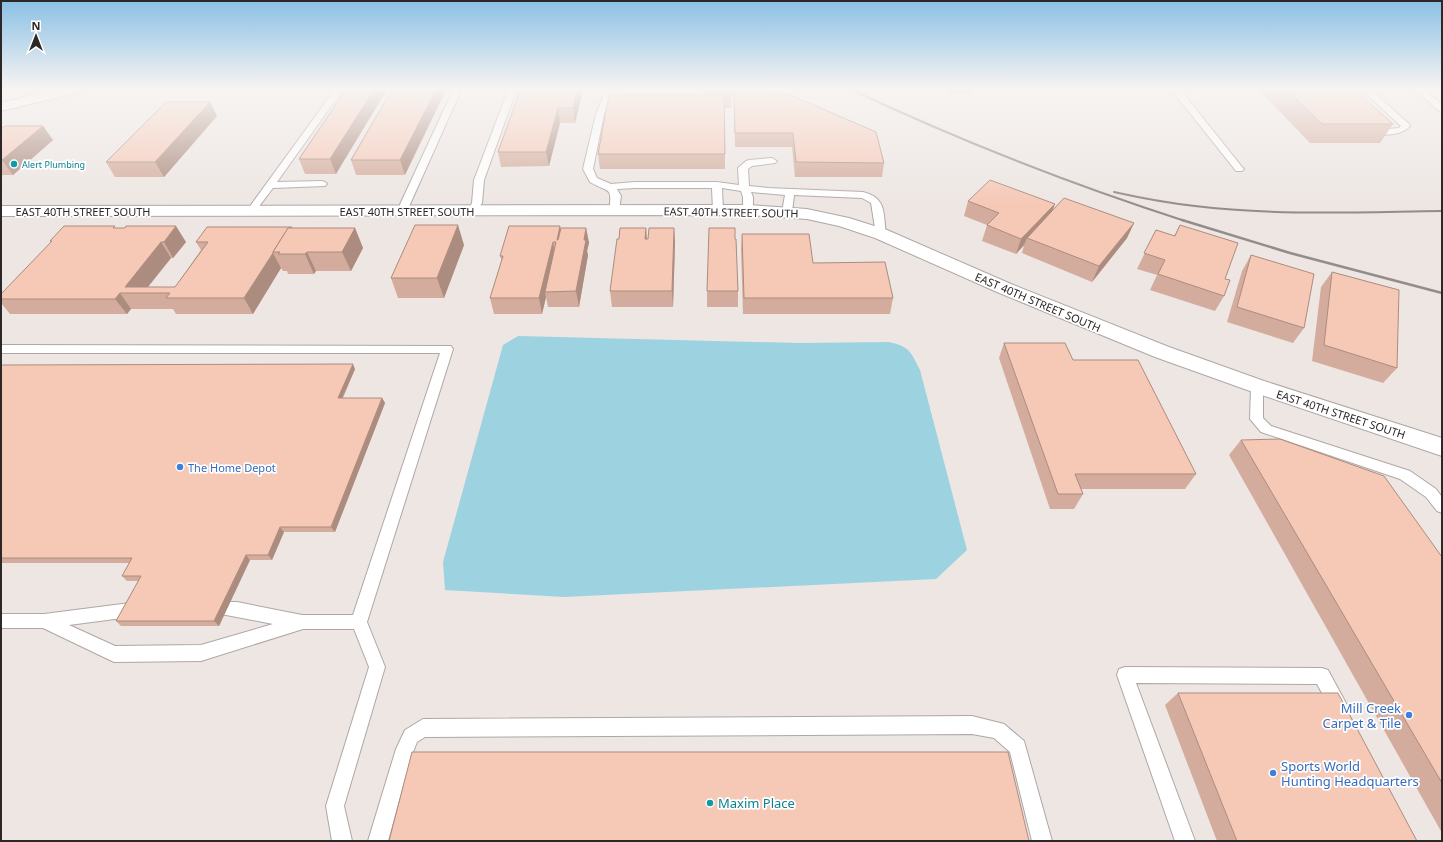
<svg xmlns="http://www.w3.org/2000/svg" width="1443" height="842" font-family="'Noto Sans',sans-serif">
  <rect width="100%" height="100%" fill="#ede6e3"/>
  <!-- water -->
  <path fill="#9dd2e1" d="M518,336L799,343L889,342C910,347 910,351 920,370L967,550L936,579L564,597L445,590L443,562L503,345Z"/>
  <g fill="none" stroke-linecap="round" stroke-linejoin="round">
    <!-- lane casing -->
    <g stroke="#aea7a5" stroke-width="2">
      <g id="lane">
        <polygon points="336,88 344,88 277,182 322,181 325,182 327,184 325,186 273,188 254,213 248,213 246,211 248,209"/>
        <polygon points="454,88 462,88 407,211 402,214 399,213 397,211"/>
        <polygon points="509,88 517,88 484,180 482,203 475,213 469,213 467,211 472,203 474,180"/>
        <path d="M609,88H618L611,97L604,114L593,169L597,178L611,184L635,182H717L739,185L738,168L746,161L749,160L772,158L777,161L775,163L752,166L748,169L749,186L768,188L863,192C887,198 883,213 886,234L881,237L876,234L871,203L862,198L794,195L792,212L787,215L782,212L785,195L751,192L753,197V210L748,213L743,210V197L741,191L722,188L723,211L718,214L713,211L712,188H635L617,189L621,196L619,211L614,214L611,213L609,211C613,185 608,193 590,182L583,169L596,114L603,97Z"/>
        <polygon points="1170,88 1179,88 1242,167 1244,169 1242,171 1236,171"/>
        <path d="M1360,88H1369L1409,124L1410,126C1403,134 1388,136 1378,134L1377,132L1378,130L1399,128L1401,126Z"/>
        <polygon points="1414,88 1423,88 1442,105 1442,112 1439,111"/>
        <polygon points="1,345 451,346 453,349 367,622 385,667 344,806 352,841 332,841 326,806 369,667 354,629 303,629 201,661 114,662 43,628 1,628 1,614 44,614 130,603 136,605 138,610 136,615 130,617 69,625 115,646 201,645 273,624 221,614 219,609 221,604 227,602 237,602 302,615 353,615 440,353 1,353"/>
        <polygon points="1257,382 1261,383 1263,386 1263,418 1271,426 1410,471 1436,489 1442,497 1442,513 1437,511 1426,497 1400,479 1261,432 1250,419 1251,386 1253,383"/>
        <polygon points="1125,667 1322,668 1328,670 1348,707 1345,713 1339,715 1333,713 1317,684 1136,683 1195,841 1175,841 1117,675 1119,669"/>
        <polygon points="972,716 1004,724 1024,741 1052,841 1032,841 1010,752 994,738 972,734 425,737 417,742 411,757 388,841 368,841 396,749 405,730 423,719"/>
      </g>
    </g>
    <!-- street casing -->
    <g stroke="#aea7a5" stroke-width="2">
      <g id="street">
        <polygon points="61,88 87,88 85,91 1,111 1,103"/>
        <polygon points="748,205 807,209 849,218 887,230 1011,284 1169,347 1264,381 1442,438 1442,456 1250,391 1155,357 997,292 875,238 839,226 807,219 748,215 1,216 1,206"/>
      </g>
    </g>
    <!-- lane -->
    <use href="#lane" fill="#fff" fill-rule="evenodd"/>
    <!-- street -->
    <use href="#street" fill="#fff" fill-rule="evenodd"/>
    <!-- rail-far1 -->
    <g stroke="#928d8b" stroke-width="2">
      <path d="M848,88C958,140 1070,184 1185,221"/>
      <path d="M1114,192C1141,198 1168,203 1195,206C1277,216 1360,212 1442,211"/>
    </g>
    <!-- rail -->
    <polyline stroke="#928d8b" stroke-width="2.5" points="1182,220 1290,253 1442,293"/>
  </g>
  <!-- wall -->
  <g fill="#d4ac9d">
    <polygon points="347,88 336,174 305,174 299,159"/>
    <polygon points="393,88 405,175 356,175 351,160"/>
    <polygon points="521,88 581,88 582,95 575,123 560,123 549,166 501,167 498,152"/>
    <polygon points="704,88 731,88 731,108 725,108 725,169 600,169 598,154 704,95"/>
    <polygon points="946,88 971,88 970,94 948,94"/>
    <polygon points="1257,88 1352,88 1393,124 1380,143 1310,143"/>
    <polygon points="734,93 884,163 882,177 795,177 792,147 735,147"/>
    <polygon points="217,116 164,177 115,177 106,162"/>
    <polygon points="1,129 53,140 13,175 1,175"/>
    <polygon points="968,201 1055,204 1052,211 1134,223 1127,238 1092,282 1022,253 1024,245 1016,254 982,241 987,225 964,216"/>
    <polygon points="1180,225 1225,279 1224,296 1215,311 1150,290 1157,275 1137,269 1156,230 1174,236"/>
    <polygon points="292,227 293,228 355,228 363,248 351,271 316,271 314,274 288,274 287,271 283,271 281,268 253,314 176,314 173,309 131,309 127,314 10,314 1,303 1,294 51,243 50,241 116,228 186,242 173,258 171,258 148,287 175,287 201,250 196,242"/>
    <polygon points="586,228 589,243 587,251 588,255 579,307 548,307 546,297 542,314 494,314 490,298 502,261 500,256 560,229"/>
    <polygon points="646,228 647,239 674,228 675,243 673,307 612,307 610,291 619,239"/>
    <polygon points="742,234 813,263 893,298 890,314 743,314 741,249"/>
    <polygon points="735,239 738,291 738,307 707,307 707,291"/>
    <polygon points="464,245 444,298 398,298 391,278"/>
    <polygon points="1251,255 1304,328 1293,343 1227,322 1242,271"/>
    <polygon points="1332,272 1397,368 1383,383 1312,361 1321,287"/>
    <polygon points="1004,343 1073,360 1196,474 1185,489 1081,489 1083,494 1074,509 1050,509 999,358"/>
    <polygon points="1,365 355,369 343,398 382,398 385,403 335,532 284,532 272,560 250,560 219,626 121,626 116,621 138,581 127,581 122,576 129,563 1,563"/>
    <polygon points="1241,440 1442,557 1442,833 1229,455"/>
    <polygon points="1178,693 1417,841 1217,841 1165,705"/>
  </g>
  <!-- shaded-wall -->
  <g fill="#ac8c7f">
    <polygon points="375,88 388,88 336,174 330,159"/>
    <polygon points="437,88 447,88 405,175 400,160"/>
    <polygon points="578,88 581,88 582,95 575,123 573,108"/>
    <polygon points="210,102 217,116 164,177 155,162"/>
    <polygon points="558,108 560,123 549,166 546,152"/>
    <polygon points="43,126 53,140 13,175 2,160"/>
    <polygon points="1055,204 1049,219 1027,238 1024,245 1016,254 1021,239"/>
    <polygon points="1134,223 1127,238 1092,282 1099,266"/>
    <polygon points="458,225 464,245 444,298 437,278"/>
    <polygon points="176,226 186,242 173,258 164,242"/>
    <polygon points="560,226 563,241 557,240"/>
    <polygon points="355,228 363,248 351,271 342,252"/>
    <polygon points="586,228 589,243 587,251 588,255 579,307 576,291"/>
    <polygon points="646,228 647,243 645,239"/>
    <polygon points="674,228 675,243 673,307 672,291"/>
    <polygon points="161,242 171,258 143,293 125,287"/>
    <polygon points="553,242 555,257 545,292 546,297 542,314 539,298"/>
    <polygon points="307,252 316,271 314,274 305,254"/>
    <polygon points="273,253 281,268 253,314 244,298"/>
    <polygon points="120,293 131,309 127,314 115,299"/>
    <polygon points="353,364 355,369 340,403 338,398"/>
    <polygon points="382,398 385,403 335,532 331,527"/>
    <polygon points="280,527 284,532 272,560 268,555"/>
    <polygon points="246,555 250,560 219,626 214,621"/>
  </g>
  <!-- building -->
  <g fill="#f6c8b6" stroke="#ac8c7f">
    <polygon points="347,88 375,88 330,159 299,159"/>
    <polygon points="393,88 437,88 400,160 351,160"/>
    <polygon points="521,88 578,88 573,108 558,108 546,152 498,152"/>
    <rect x="704" y="88" width="27" height="6"/>
    <polygon points="1285,88 1352,88 1393,124 1322,124"/>
    <polygon points="734,93 788,94 876,132 884,163 796,162 793,133 735,133"/>
    <polygon points="609,95 724,95 725,154 598,154"/>
    <polygon points="166,102 210,102 155,162 106,162"/>
    <polygon points="5,126 43,126 2,160 1,160 1,129"/>
    <polygon points="990,180 1055,204 1021,239 987,225 999,213 968,201"/>
    <polygon points="1064,198 1134,223 1099,266 1027,238"/>
    <polygon points="415,225 458,225 437,278 391,278"/>
    <polygon points="1180,225 1238,243 1225,279 1230,280 1224,296 1158,274 1165,260 1144,253 1156,230 1175,236"/>
    <polygon points="64,226 115,226 113,228 125,228 126,226 176,226 164,242 161,242 125,287 175,287 208,242 196,242 207,227 292,227 291,228 288,228 273,252 273,253 244,298 166,298 170,293 120,293 115,299 1,299 1,294 52,241 50,241"/>
    <polygon points="509,226 560,226 557,240 558,240 561,228 586,228 584,240 586,240 576,291 545,292 556,242 553,242 539,298 490,298 503,256 500,256"/>
    <polygon points="288,228 355,228 342,252 307,252 305,254 278,254 280,252 273,252"/>
    <polygon points="620,228 646,228 645,239 648,239 649,228 674,228 672,291 610,291 617,239 619,239"/>
    <polygon points="709,228 735,228 735,239 736,239 738,291 707,291"/>
    <polygon points="742,234 809,234 813,263 885,262 893,298 744,298"/>
    <polygon points="1251,255 1314,274 1304,328 1237,307"/>
    <polygon points="1332,272 1399,290 1397,368 1324,345"/>
    <polygon points="1004,343 1065,343 1073,360 1138,360 1196,474 1075,474 1083,494 1058,494"/>
    <polygon points="353,364 338,398 382,398 331,527 280,527 268,555 246,555 214,621 116,621 141,576 122,576 132,558 1,558 1,365"/>
    <polygon points="1280,439 1384,476 1442,557 1442,783 1241,440"/>
    <polygon points="1178,693 1338,693 1417,841 1237,841"/>
    <polygon points="412,752 1008,752 1029,841 389,841"/>
  </g>
  <!-- sky -->
  <linearGradient id="sky" x2="0" y2="1"><stop stop-color="#8ac0e5"/><stop offset="0.43" stop-color="#f7f4f2"/><stop offset="1" stop-color="#f7f4f2" stop-opacity="0"/></linearGradient>
  <rect width="1443" height="206" fill="url(#sky)"/>
  <!-- markers -->
  <g fill="#0f9aa8" stroke="#fff" stroke-width="1.5">
    <circle cx="14" cy="164" r="4"/>
    <circle cx="710" cy="803" r="4"/>
  </g>
  <g fill="#3f7fe0" stroke="#fff" stroke-width="1.5">
    <circle cx="180" cy="467" r="4"/>
    <circle cx="1409" cy="715" r="4"/>
    <circle cx="1273" cy="773" r="4"/>
  </g>
  <g text-anchor="middle" dominant-baseline="central" stroke-width="3.5" stroke-linejoin="round" paint-order="stroke">
    <!-- far-culture labels -->
    <g font-size="9" fill="#0d838f" stroke="#fff" text-anchor="start">
      <text x="22" y="164">Alert Plumbing</text>
    </g>
    <!-- street labels -->
    <g font-size="11" fill="#2b2827" stroke="#fff">
      <text x="83" y="211">EAST 40TH STREET SOUTH</text>
      <text x="407" y="211">EAST 40TH STREET SOUTH</text>
      <text transform="translate(731 212) rotate(1)">EAST 40TH STREET SOUTH</text>
      <text transform="translate(1038 302) rotate(23)">EAST 40TH STREET SOUTH</text>
      <text transform="translate(1341 414) rotate(18)">EAST 40TH STREET SOUTH</text>
    </g>
    <!-- shop labels -->
    <g font-size="11" fill="#366cbe" stroke="#fff" text-anchor="start">
      <text x="188" y="467">The Home Depot</text>
    </g>
    <!-- near-shop labels -->
    <g font-size="13" fill="#366cbe" stroke="#fff" text-anchor="end">
      <text x="1401" y="708">Mill Creek<tspan x="1401" dy="15">Carpet &amp; Tile</tspan></text>
      <text x="1281" y="766" text-anchor="start">Sports World<tspan x="1281" dy="15">Hunting Headquarters</tspan></text>
    </g>
    <!-- near-culture labels -->
    <g font-size="13" fill="#0d838f" stroke="#fff" text-anchor="start">
      <text x="718" y="803">Maxim Place</text>
    </g>
  </g>
  <!-- border -->
  <rect width="1443" height="842" fill="none" stroke="#2b2827" stroke-width="4"/>
  <!-- north arrow -->
  <g transform="translate(36 36)" stroke="#ffffff" stroke-width="3" paint-order="stroke">
  <path d="M0-3L7 15L0 10L-7 15Z" fill="#2b2827"/>
  <text y="-6" font-size="11" font-weight="bold" text-anchor="middle" fill="#2b2827">N</text>
  </g>
</svg>
